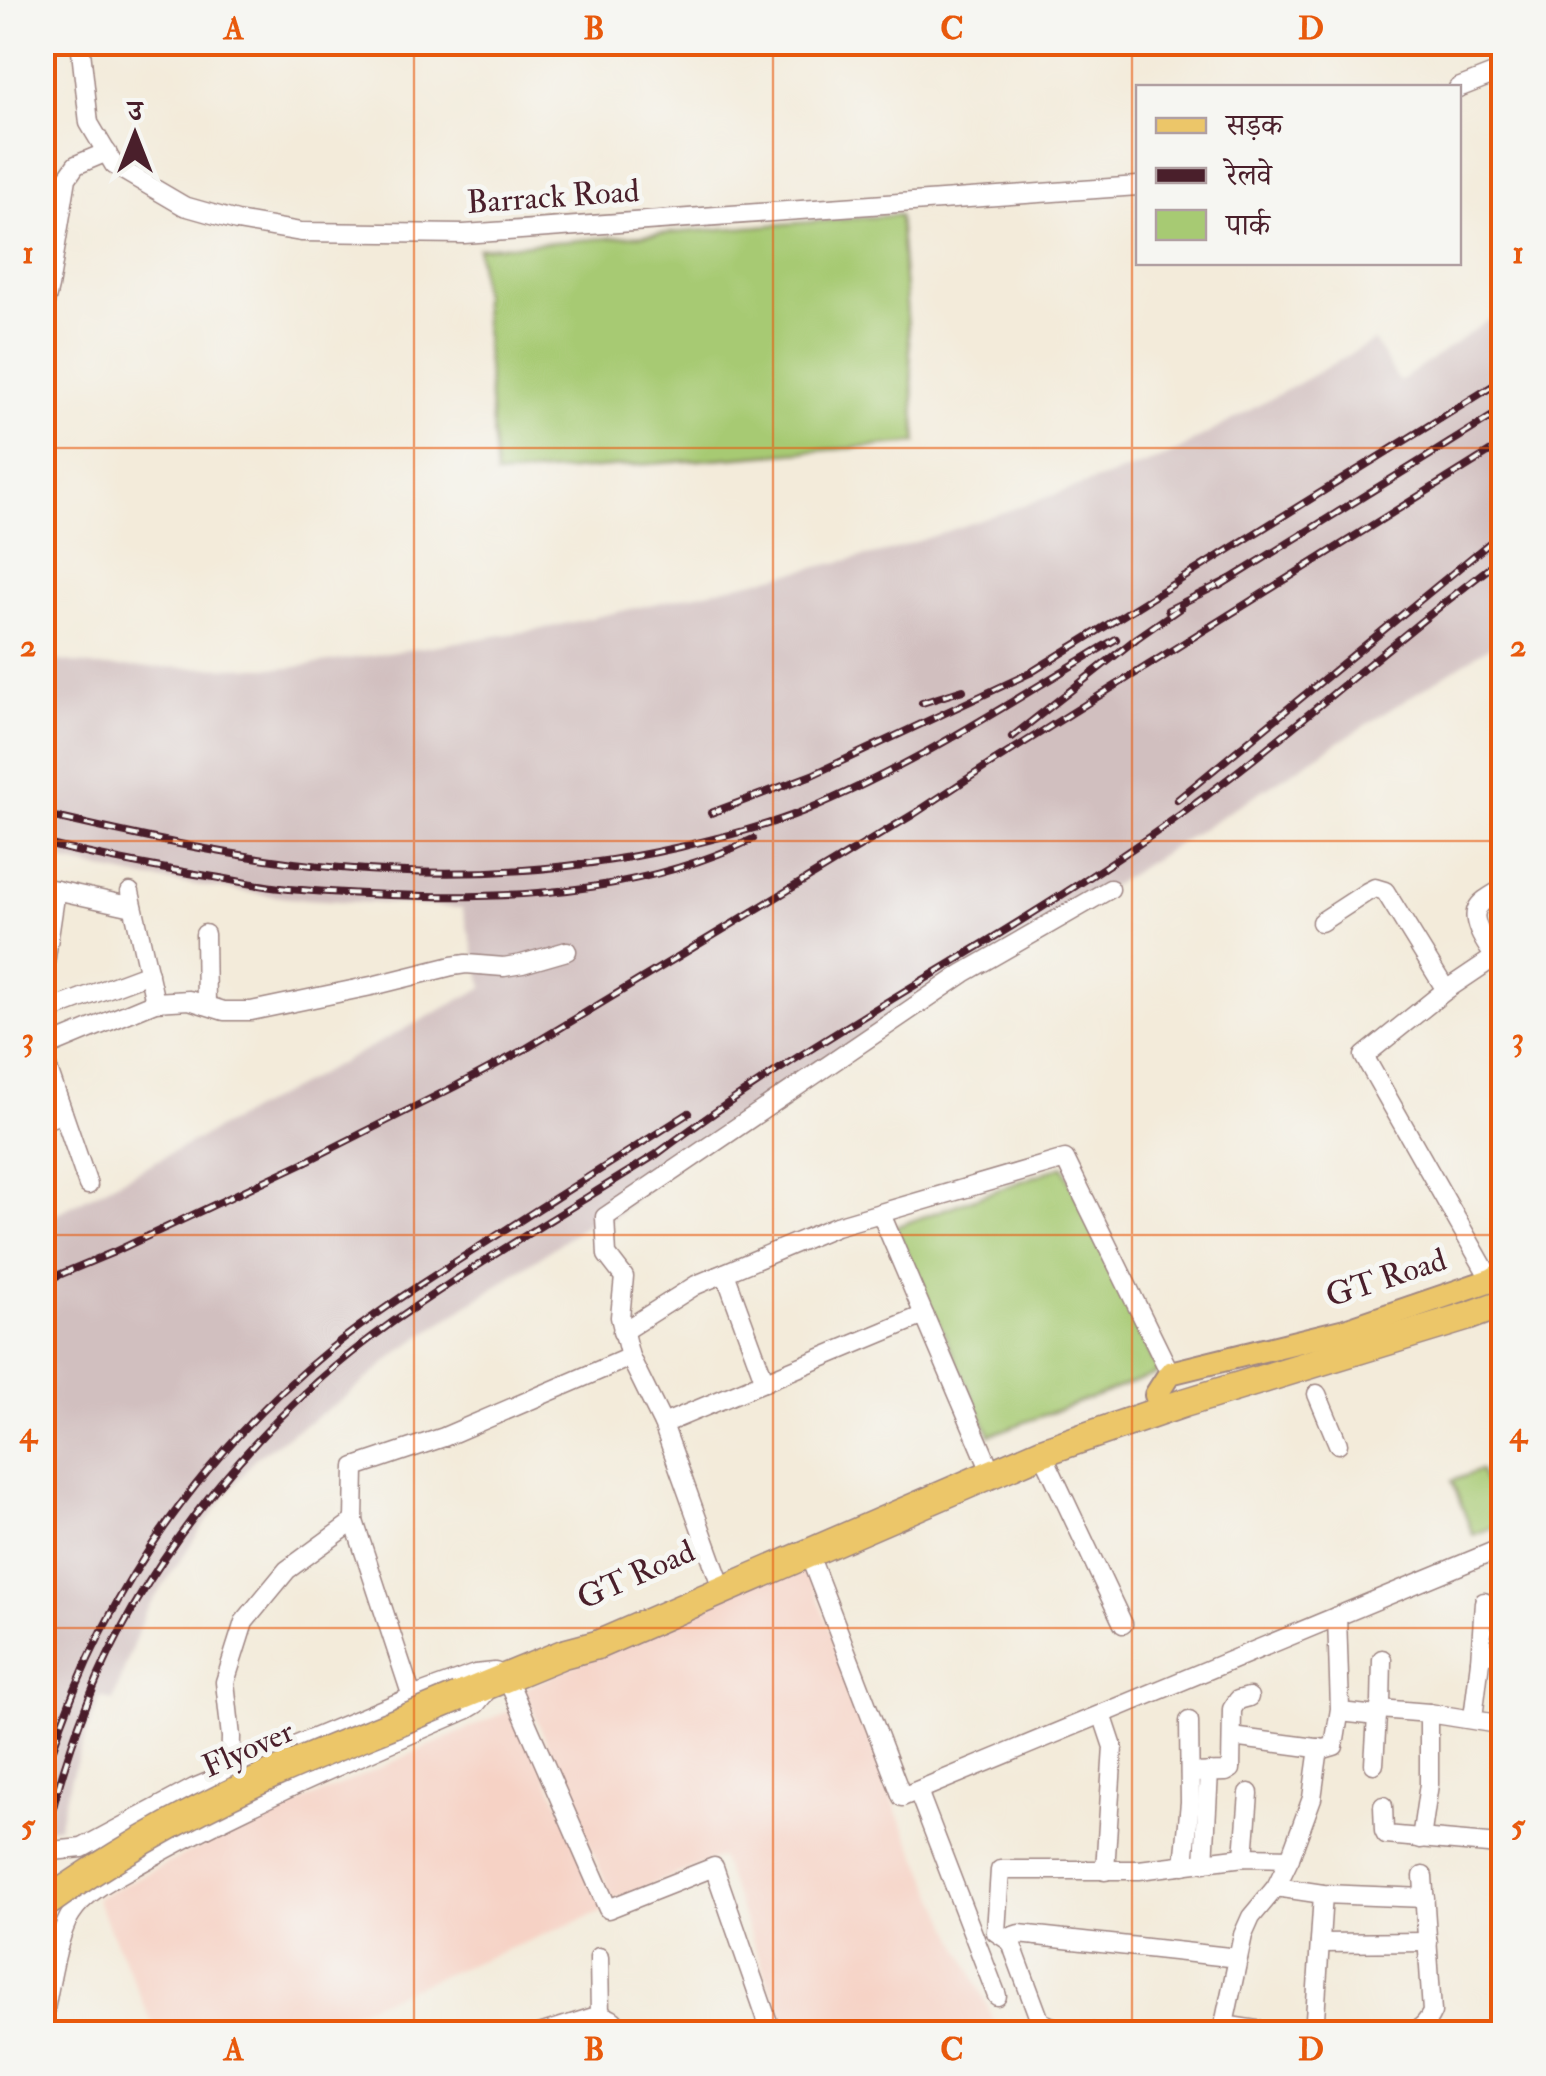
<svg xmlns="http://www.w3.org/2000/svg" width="1546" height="2076" font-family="'IM FELL Double Pica','Noto Serif Devanagari',serif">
  <rect width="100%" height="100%" fill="#f6f6f2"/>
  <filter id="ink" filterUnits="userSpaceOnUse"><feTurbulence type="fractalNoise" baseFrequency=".01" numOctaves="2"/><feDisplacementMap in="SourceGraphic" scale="20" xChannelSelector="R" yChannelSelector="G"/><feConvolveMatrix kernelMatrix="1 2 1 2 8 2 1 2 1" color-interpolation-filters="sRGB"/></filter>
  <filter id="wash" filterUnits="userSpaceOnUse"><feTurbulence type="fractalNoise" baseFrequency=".0048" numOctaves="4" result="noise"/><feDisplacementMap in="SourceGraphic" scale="40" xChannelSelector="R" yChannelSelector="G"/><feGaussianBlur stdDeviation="2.25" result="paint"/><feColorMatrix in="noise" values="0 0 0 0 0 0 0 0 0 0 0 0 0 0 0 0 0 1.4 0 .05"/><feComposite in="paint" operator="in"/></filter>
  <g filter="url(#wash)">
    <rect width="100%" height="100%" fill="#f3ebda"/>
    <!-- built -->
    <g fill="#f6d2c5">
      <polygon points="804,1561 898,1814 1000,2033 788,2033 720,1857 613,1900 524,1689 718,1597"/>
      <polygon points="515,1708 608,1909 298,2033 157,2034 96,1898 208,1844"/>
    </g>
    <!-- industrial -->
    <polygon fill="#d1bfbf" points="1503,310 1503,638 671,1165 604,1226 587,1225 404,1348 347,1396 255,1458 201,1529 144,1614 113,1701 100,1697 71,1777 58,1827 43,1829 43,1221 484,987 462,908 289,898 138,877 43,857 42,658 97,667 290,668 542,629 889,551 1168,456 1374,341 1399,382"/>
    <!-- park -->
    <g fill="#a7ca73" stroke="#78744f" stroke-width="2.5">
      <polygon points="899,215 917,443 496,476 478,248"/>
      <polygon points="1063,1166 1159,1373 990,1435 895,1227"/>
      <polygon points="1480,1470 1501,1524 1473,1535 1452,1481"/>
    </g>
  </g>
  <g filter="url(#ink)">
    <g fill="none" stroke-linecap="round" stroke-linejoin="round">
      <!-- minor casing -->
      <g stroke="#9e8582" stroke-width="21">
        <g id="minor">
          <polyline points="80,42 89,123 114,165 184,206 237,221 301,232 464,234 1138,186"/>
          <polyline points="1458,88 1504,70"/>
          <polyline points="42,316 49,287 67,178 76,165 107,152"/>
          <polyline points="42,887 133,907"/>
          <path d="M1504,888C1495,894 1481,900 1477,909C1469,925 1495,957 1504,971"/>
          <polyline points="130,892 155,1002"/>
          <polyline points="1321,922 1367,892 1375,888 1385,891 1446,990"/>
          <polyline points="205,934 206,1005"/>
          <polyline points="42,984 56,890"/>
          <polyline points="42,1013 149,973"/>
          <polyline points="42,1049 155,1002 189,1000 224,1011 251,1011 376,985 452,966 466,964 504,967 522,964 567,951"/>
          <polyline points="42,1052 88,1185"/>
          <polyline points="42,1121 63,1113"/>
          <polyline points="881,1214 987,1462"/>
          <polyline points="725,1273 765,1382"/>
          <polyline points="1491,1280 1364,1056 1446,990 1495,957"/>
          <polyline points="622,1332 696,1285 836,1226 1065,1159 1170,1373"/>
          <polyline points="630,1357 620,1317 624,1277 607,1255 605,1217 964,973 1110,889"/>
          <polyline points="1317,1394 1338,1444"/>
          <polyline points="663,1424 924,1315"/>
          <polyline points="1042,1452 1123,1624"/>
          <polyline points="808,1552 902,1797 1504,1547"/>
          <polyline points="1480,1661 1484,1602"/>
          <polyline points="412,1697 354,1521 355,1467 444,1437 630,1357 663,1424 718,1577"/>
          <polyline points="1380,1709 1429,1713"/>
          <polyline points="1340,1712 1377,1716 1381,1704 1382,1659"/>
          <polyline points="1102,1714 1113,1747 1105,1871"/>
          <polyline points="1473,1718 1480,1661 1483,1655 1504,1651"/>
          <polyline points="1232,1737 1324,1749 1334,1746 1340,1709 1337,1616"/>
          <polyline points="1374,1764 1377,1716"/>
          <polyline points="230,1773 231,1737 225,1682 244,1622 287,1570 354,1521"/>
          <polyline points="1190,1773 1226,1772 1231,1769 1232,1709 1238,1700 1249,1697"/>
          <polyline points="918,1791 997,1996"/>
          <polyline points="1383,1806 1384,1831 1386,1835 1488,1844 1495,1845 1504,1853"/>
          <polyline points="1421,1839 1429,1784 1429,1713 1504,1725"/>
          <polyline points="42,1852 82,1848 194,1788 412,1697 475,1674 495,1672 506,1676 608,1909 714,1867 772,2034"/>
          <polyline points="1244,1857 1249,1793"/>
          <polyline points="1204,1863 1209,1772"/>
          <polyline points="1184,1865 1190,1802 1189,1721"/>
          <polyline points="1276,1887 1323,1894 1425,1898"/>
          <polyline points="1011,1942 996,1932 1000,1870 1139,1870 1244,1857 1290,1858"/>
          <polyline points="1320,1943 1428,1942"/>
          <path d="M600,2015C612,2018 617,2021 620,2034"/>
          <path d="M42,2025C48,1997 56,1937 71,1914C85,1891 116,1877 139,1864C243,1805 356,1758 466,1710L476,1704L489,1688"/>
          <polyline points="1223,2025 1284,2034"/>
          <polyline points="539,2034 600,2015 599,1957"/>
          <path d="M1111,2034C1089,2031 1058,2033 1040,2021L1014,1951L1011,1942L1013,1936L1019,1934L1238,1958"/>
          <polyline points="1222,2034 1243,1935 1251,1917 1276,1887 1290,1858 1312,1798 1319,1748"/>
          <polyline points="1314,2034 1323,1894"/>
          <path d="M1402,2034C1417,2032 1426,2026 1432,2012L1423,1876"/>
        </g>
      </g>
      <!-- major casing -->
      <g stroke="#9e8582" stroke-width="26">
        <polyline id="major" points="1156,1395 1170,1373 1345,1330 1491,1280 1504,1272"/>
      </g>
      <!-- highway casing -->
      <g stroke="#9e8582" stroke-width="31">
        <polyline id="highway" points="458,1697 563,1654 597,1645 1042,1452 1184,1403 1469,1316 1504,1303"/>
      </g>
      <!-- minor -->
      <use href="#minor" stroke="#fff" stroke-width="18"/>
      <!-- major -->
      <use href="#major" stroke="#ecc669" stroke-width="22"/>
      <!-- highway -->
      <use href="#highway" stroke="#ecc669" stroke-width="28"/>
      <!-- rail casing -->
      <g stroke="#4a1f2b" stroke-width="8">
        <g id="rail">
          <polyline points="1219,586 1504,409"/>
          <polyline points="1168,610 1230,579"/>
          <polyline points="922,703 963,690"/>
          <polyline points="1012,737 1137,638 1180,608"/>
          <polyline points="1177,800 1504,531"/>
          <polyline points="711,813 812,775 1030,673 1504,379"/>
          <path d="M42,814C141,837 240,859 341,868C453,878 570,872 680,847C722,837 764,827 804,811C914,766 1014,700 1116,639"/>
          <path d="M42,843C99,857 157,868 214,877C239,881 264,887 289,889C335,893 381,895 426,896C538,898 651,888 753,839"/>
          <polyline points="42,1282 114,1252 307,1161 456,1086 527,1048 914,814 990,764 1504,443"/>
          <path d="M42,1785C89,1614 193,1461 329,1350C378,1310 432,1277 485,1243C553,1199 621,1156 689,1113"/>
          <path d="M42,1854C53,1802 68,1751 88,1701C146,1555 265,1412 394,1321C479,1262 569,1209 657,1154C816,1034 996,945 1159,830C1279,746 1386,644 1504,557"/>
        </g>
      </g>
      <!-- rail -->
      <use href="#rail" stroke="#f6f6f2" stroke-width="4" stroke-dasharray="11" stroke-linecap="butt"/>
      <!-- highway-bridge casing -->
      <g stroke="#9e8582" stroke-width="31" stroke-linecap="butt">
        <path id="highway-bridge" d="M42,1906C115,1853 193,1810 275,1773C335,1746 398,1723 458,1697"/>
      </g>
      <!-- highway-bridge -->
      <use href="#highway-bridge" stroke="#ecc669" stroke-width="28"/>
    </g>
  </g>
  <!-- grid -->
  <path fill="none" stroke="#e8590c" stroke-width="2.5" stroke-opacity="0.55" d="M414,42V2034M773,42V2034M1132,42V2034M42,448H1504M42,841H1504M42,1235H1504M42,1628H1504"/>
  <g text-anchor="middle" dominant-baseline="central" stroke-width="10" stroke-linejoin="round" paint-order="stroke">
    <!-- street labels -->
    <g font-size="32" fill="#4a1f2b" stroke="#f6f6f2">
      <text transform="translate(553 197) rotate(-4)">Barrack Road</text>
      <text transform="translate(1386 1278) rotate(-18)">GT Road</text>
      <text transform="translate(636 1575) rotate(-24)">GT Road</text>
      <text transform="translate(248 1749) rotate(-24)">Flyover</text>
    </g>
  </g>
  <!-- margin -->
  <rect width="1546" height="2076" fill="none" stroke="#f6f6f2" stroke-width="110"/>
  <!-- legend -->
  <rect x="1136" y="85" width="325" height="180" fill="#f6f6f2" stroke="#b1a0a2" stroke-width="2.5"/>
  <rect x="1156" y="118" width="50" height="15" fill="#ecc669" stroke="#b1a0a2" stroke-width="2.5"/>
  <text x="1226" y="135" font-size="30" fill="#4a1f2b">सड़क</text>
  <rect x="1156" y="168" width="50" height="15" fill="#4a1f2b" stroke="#b1a0a2" stroke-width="2.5"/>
  <text x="1226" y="185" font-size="30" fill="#4a1f2b">रेलवे</text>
  <rect x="1156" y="210" width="50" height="30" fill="#a7ca73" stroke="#b1a0a2" stroke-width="2.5"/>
  <text x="1226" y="235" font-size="30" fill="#4a1f2b">पार्क</text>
  <!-- north arrow -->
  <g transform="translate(135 135)" stroke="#f6f6f2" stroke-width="8" paint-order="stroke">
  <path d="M0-8L18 38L0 25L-18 38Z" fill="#4a1f2b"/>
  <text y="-15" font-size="28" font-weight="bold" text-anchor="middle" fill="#4a1f2b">उ</text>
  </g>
  <rect x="55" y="55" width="1436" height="1966" fill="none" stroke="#e8590c" stroke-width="4"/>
  <g font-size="32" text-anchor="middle" font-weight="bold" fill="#e8590c">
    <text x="234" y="39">A</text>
    <text x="594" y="39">B</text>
    <text x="952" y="39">C</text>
    <text x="1311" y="39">D</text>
    <text x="28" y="263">1</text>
    <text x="1518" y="263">1</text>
    <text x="28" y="656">2</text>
    <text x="1518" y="656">2</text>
    <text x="28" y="1049">3</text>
    <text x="1518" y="1049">3</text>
    <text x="28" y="1443">4</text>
    <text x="1518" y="1443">4</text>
    <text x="28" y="1836">5</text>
    <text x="1518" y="1836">5</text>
    <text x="234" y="2060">A</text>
    <text x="594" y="2060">B</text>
    <text x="952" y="2060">C</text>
    <text x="1311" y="2060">D</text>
  </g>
</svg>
